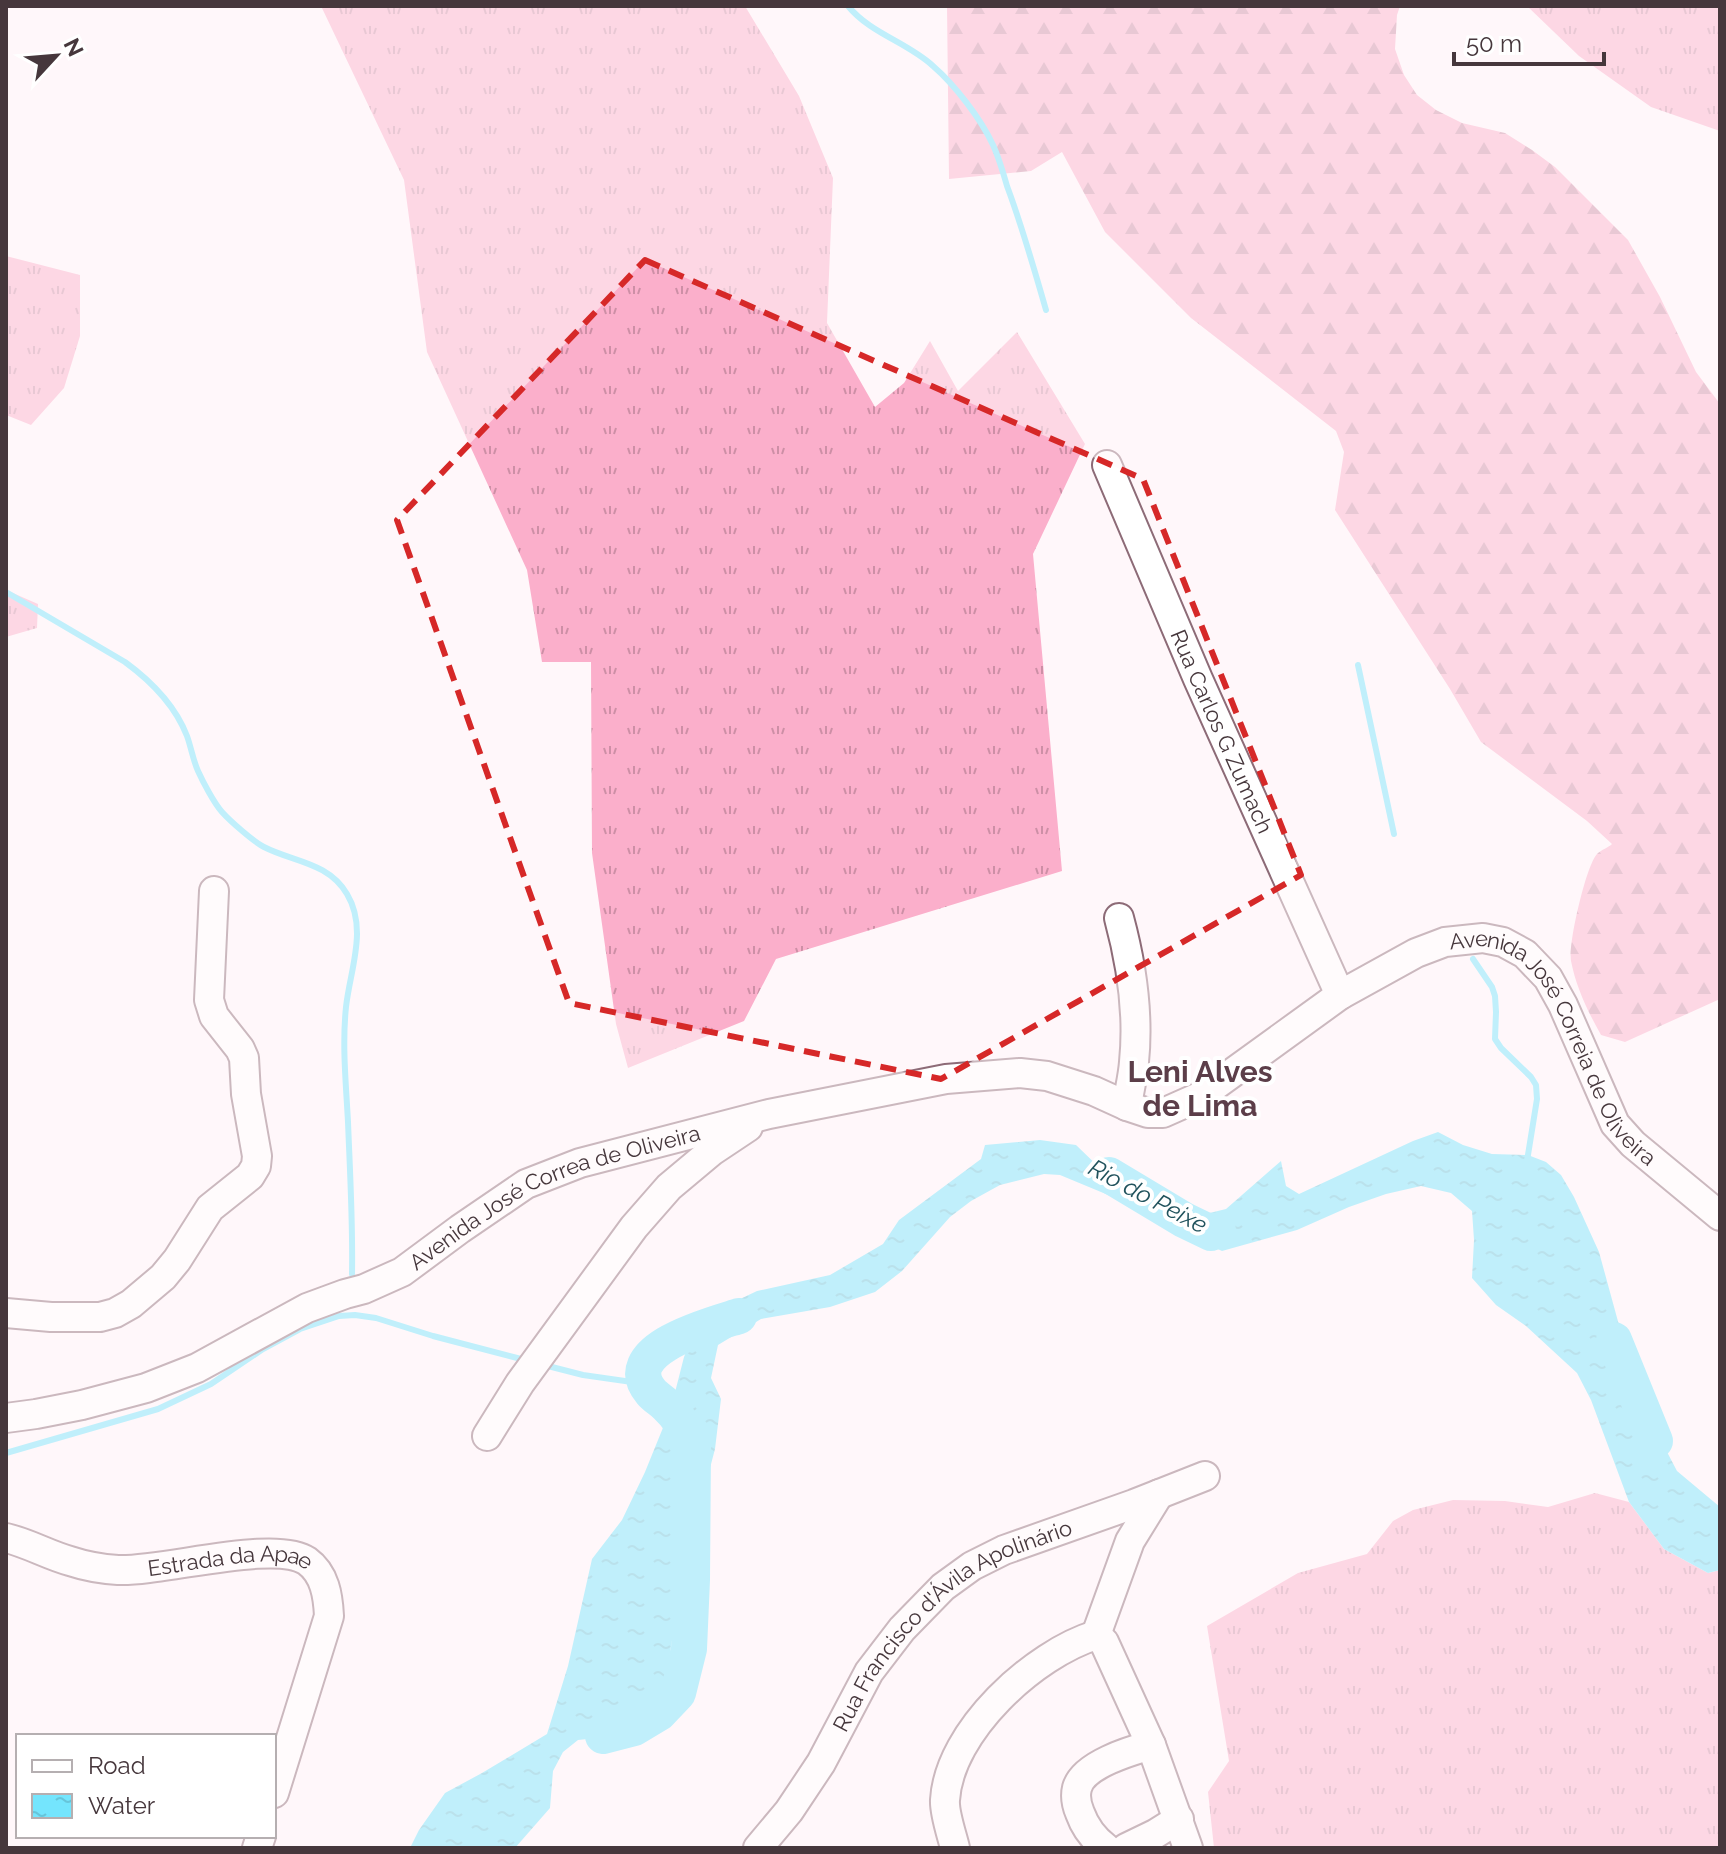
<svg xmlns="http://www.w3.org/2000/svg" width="1726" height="1854" font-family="Raleway,sans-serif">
  <defs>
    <pattern id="grass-tufts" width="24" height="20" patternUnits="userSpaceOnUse" patternTransform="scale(2)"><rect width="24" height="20" fill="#fbafcb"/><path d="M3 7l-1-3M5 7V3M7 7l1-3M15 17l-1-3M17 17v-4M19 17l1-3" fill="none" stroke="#cd8fa6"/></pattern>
    <pattern id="forest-firs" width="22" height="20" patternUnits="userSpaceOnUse" patternTransform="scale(2)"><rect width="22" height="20" fill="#fbafcb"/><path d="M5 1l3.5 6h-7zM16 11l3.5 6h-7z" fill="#cd8fa6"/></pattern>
    <pattern id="water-ripples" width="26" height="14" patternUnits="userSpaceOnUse" patternTransform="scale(2)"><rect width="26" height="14" fill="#74e5fd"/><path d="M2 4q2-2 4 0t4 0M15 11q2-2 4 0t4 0" fill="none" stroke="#66c5da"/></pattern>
  </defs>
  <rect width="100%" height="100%" fill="#fff7fa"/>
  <!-- grass -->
  <g fill="url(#grass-tufts)">
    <polygon points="321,6 745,6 799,96 833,178 827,323 875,407 904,383 930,341 958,391 1017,332 1085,444 1033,554 1062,871 776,959 744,1021 628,1068 616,1024 592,853 591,662 542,662 527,570 427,352 404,180"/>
    <polygon points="1527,6 1720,6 1720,131 1651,107 1579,56"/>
    <polygon points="6,256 80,275 80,336 64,388 31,425 6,415"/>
    <polygon points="6,590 38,604 37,628 6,637"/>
    <polygon points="1595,1493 1629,1502 1664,1549 1708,1573 1720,1570 1720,1848 1214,1848 1208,1792 1229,1761 1207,1626 1298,1573 1367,1554 1393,1521 1413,1510 1453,1500 1505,1501 1548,1507"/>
  </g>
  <!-- forest -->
  <path fill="url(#forest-firs)" d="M947,6H1400L1397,15L1395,49L1404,75L1417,95L1436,110L1462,123L1505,133L1532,150L1555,167L1628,240L1660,297L1696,372L1720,404V999L1625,1042L1601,1035C1588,1012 1576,987 1571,961C1568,944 1586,866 1597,854C1601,850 1609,847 1612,844L1587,821L1481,742L1450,689L1335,510L1344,452L1336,431L1191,318L1105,232L1062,152L1031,171L949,179Z"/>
  <!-- water -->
  <polygon fill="url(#water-ripples)" points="1438,1132 1463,1145 1492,1154 1528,1155 1546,1162 1561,1175 1574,1197 1599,1252 1619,1325 1634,1389 1677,1471 1720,1507 1720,1570 1708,1573 1664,1549 1629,1502 1591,1400 1577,1373 1526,1326 1496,1305 1472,1278 1474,1240 1472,1211 1451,1193 1421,1186 1386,1194 1349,1207 1297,1230 1222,1251 1174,1229 1113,1197 1060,1175 1044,1174 1000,1185 971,1201 950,1217 902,1271 875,1292 830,1307 761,1319 718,1345 711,1378 721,1399 715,1449 682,1575 664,1692 646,1725 628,1735 578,1740 563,1752 553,1771 550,1808 515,1848 410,1848 419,1830 445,1793 482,1773 547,1734 568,1666 592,1559 622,1520 645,1472 671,1408 684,1357 700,1318 757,1291 830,1275 883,1244 899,1220 981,1159 985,1145 1040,1140 1076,1145 1104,1172 1137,1180 1157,1206 1173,1214 1197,1216 1226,1209 1281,1161 1286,1186 1299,1194 1413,1141"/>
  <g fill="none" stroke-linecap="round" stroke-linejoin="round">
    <!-- stream -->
    <g stroke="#74e5fd" stroke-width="6">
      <path d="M848,6C871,34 907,42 933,66C955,85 981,119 993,145C999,158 1003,172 1007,186C1022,226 1034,268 1046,310"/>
      <path d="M6,592L125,662C151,681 175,705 187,736C191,747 193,760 198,771C203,782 214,803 222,812C230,821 254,842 264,847C293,862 328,862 347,894C368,929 350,970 346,1007C342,1045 346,1084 348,1122C350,1173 353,1223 352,1274"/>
      <polyline points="1358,665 1394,834"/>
      <polyline points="1473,959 1492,987 1495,996 1496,1012 1495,1039 1501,1048 1531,1077 1536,1085 1537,1099 1527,1161"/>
      <polyline points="544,1365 583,1375 646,1384"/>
      <polyline points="6,1453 158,1409 211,1384 263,1349 300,1329 339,1316 355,1315 376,1318 433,1336 525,1360"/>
    </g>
    <!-- river -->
    <g stroke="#74e5fd" stroke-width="36">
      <polyline points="1109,1175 1184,1220 1211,1233 1218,1230"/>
      <polyline points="1614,1340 1655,1441"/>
      <path d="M603,1736L634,1728L659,1713L678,1693L689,1649L692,1580L693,1446C687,1430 678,1416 666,1405C661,1400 655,1397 651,1392C615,1349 714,1324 739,1316"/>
    </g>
    <!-- minor casing -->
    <g stroke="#8d6b77" stroke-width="32">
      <g id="minor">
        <path id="s1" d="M1107,465L1198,679L1340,995"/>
        <path d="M1119,918C1132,966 1139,1013 1134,1062C1133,1077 1129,1091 1127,1106"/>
        <polyline points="6,1313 51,1317 100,1317 115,1313 131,1304 163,1277 177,1260 210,1208 250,1176 256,1166 257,1156 246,1094 244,1058 240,1049 214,1016 209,1000 214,891"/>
        <path id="s2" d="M6,1418L36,1414L82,1405L146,1388L197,1368L307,1308L345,1294L364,1289L402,1272L460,1229L526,1184L580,1163L769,1114L946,1079L1020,1073L1047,1076L1094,1091L1127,1106L1148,1113H1163L1199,1097L1340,995L1416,953L1445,942L1483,938L1503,942L1525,954L1548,978L1563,1005L1615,1124L1633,1144L1720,1216"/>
        <polyline points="487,1436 520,1383 634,1227 669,1187 712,1151 748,1127"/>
        <path id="s3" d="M6,1538C28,1543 48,1555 70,1561C85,1566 102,1569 118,1570C163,1572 275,1539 307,1561C325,1574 328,1596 329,1616L274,1793"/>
        <polyline points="1096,1635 1130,1541 1159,1494"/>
        <polyline points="257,1848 261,1836"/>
        <path id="s4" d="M758,1848L789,1811L821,1763L869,1672L902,1629L943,1587L972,1566L1004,1550L1134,1504L1205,1476"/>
        <path d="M955,1848C952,1835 944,1813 945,1800C949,1731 1034,1654 1096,1635L1104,1642L1151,1745L1188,1848"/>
        <path d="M1106,1848C1094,1839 1085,1827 1080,1813C1077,1806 1075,1796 1077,1788C1083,1765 1130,1751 1151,1745"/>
        <polyline points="1126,1848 1155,1834 1179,1819"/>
      </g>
    </g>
    <!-- minor -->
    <use href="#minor" stroke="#fff" stroke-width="28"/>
  </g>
  <!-- marked area -->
  <path d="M0 0H1726V1854H0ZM645,260L1143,479L1301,875L941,1079L569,1003L397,520Z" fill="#fff7fa" fill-opacity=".55" fill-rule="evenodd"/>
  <path fill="none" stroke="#d62828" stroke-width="6" stroke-dasharray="16 10" stroke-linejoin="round" d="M645,260L1143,479L1301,875L941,1079L569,1003L397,520Z"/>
  <g text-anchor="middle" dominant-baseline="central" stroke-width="8" stroke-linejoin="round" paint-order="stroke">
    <!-- street labels -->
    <g font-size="22" fill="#46373c" stroke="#fff">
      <text stroke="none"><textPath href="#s1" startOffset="290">Rua Carlos G Zumach</textPath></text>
      <text stroke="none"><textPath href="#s2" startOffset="1734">Avenida José Correia de Oliveira</textPath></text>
      <text stroke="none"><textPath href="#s2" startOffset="598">Avenida José Correa de Oliveira</textPath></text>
      <text stroke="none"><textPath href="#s3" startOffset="230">Estrada da Apae</textPath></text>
      <text stroke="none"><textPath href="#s4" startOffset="304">Rua Francisco d'Ávila Apolinário</textPath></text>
    </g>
    <!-- water labels -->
    <g font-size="24" font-style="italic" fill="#21535d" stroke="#fff">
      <text transform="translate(1148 1196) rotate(28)">Rio do Peixe</text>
    </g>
    <!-- district labels -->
    <g font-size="30" font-weight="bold" fill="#5c3e49" stroke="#fff">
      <text x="1200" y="1071">Leni Alves<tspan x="1200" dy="34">de Lima</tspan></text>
    </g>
  </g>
  <!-- border -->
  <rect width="1726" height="1854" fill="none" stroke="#46373c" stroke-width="16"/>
  <!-- legend -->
  <rect x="16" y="1734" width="260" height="104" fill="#ffffff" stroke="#b5afb1" stroke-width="2"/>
  <rect x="32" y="1760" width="40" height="12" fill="#ffffff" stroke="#b5afb1" stroke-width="2"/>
  <text x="88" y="1774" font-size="24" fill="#46373c">Road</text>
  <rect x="32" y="1794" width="40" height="24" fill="url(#water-ripples)" stroke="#b5afb1" stroke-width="2"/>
  <text x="88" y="1814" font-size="24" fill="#46373c">Water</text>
  <!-- north arrow -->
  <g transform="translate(56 56) rotate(64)" stroke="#ffffff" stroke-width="6" paint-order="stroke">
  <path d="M0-6L14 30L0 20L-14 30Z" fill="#46373c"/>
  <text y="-12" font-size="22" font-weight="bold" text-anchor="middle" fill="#46373c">N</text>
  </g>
  <!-- scale -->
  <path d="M1454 52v12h150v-12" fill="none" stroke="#46373c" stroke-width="4"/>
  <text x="1466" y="52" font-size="24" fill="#46373c" stroke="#ffffff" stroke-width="6" paint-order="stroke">50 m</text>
</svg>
